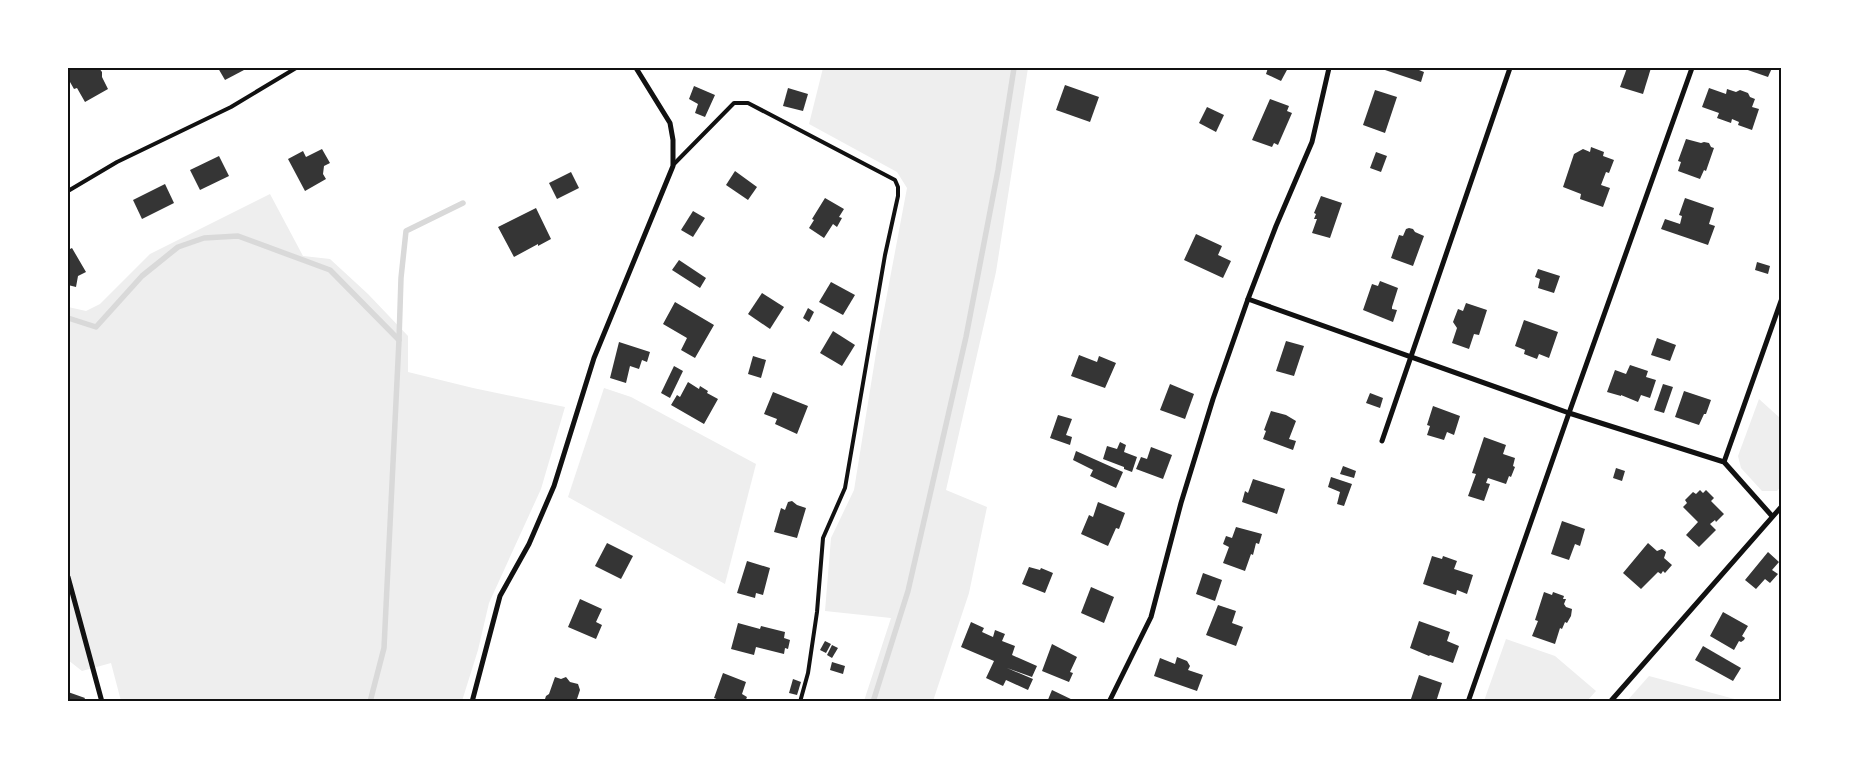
<svg xmlns="http://www.w3.org/2000/svg" width="1849" height="769" font-family="'Sofia Sans Condensed',sans-serif">
  <rect width="100%" height="100%" fill="#fff"/>
  <!-- green -->
  <g fill="#eee">
    <polygon points="823,68 1028,68 996,272 946,490 987,507 969,593 933,701 864,701 891,618 825,611 831,538 854,490 876,353 907,188 897,172 809,124"/>
    <polygon points="270,194 303,256 330,259 368,294 408,336 408,372 473,388 565,407 541,489 489,603 478,650 462,701 121,701 111,663 82,671 68,660 68,307 86,311 100,304 150,254"/>
    <polygon points="604,388 631,397 756,464 725,584 568,497"/>
    <polygon points="1759,399 1781,419 1781,486 1777,491 1762,491 1741,468 1738,456"/>
    <polygon points="1506,639 1555,656 1596,691 1587,701 1484,701"/>
    <polygon points="1649,676 1742,701 1627,701"/>
  </g>
  <g fill="none" stroke-linecap="round" stroke-linejoin="round">
    <!-- stream -->
    <g stroke="#d9d9d9" stroke-width="5.5">
      <polyline points="68,318 96,327 142,276 178,247 204,238 238,236 330,270 399,340 384,648 370,702"/>
      <polyline points="399,340 401,278 406,231 463,203"/>
      <polyline points="873,702 908,591 966,337 998,170 1014,68"/>
    </g>
  </g>
  <!-- building -->
  <g fill="#353535">
    <polygon points="68,68 99,68 102,72 102,77 108,89 85,102 77,88 74,89 70,82 68,83"/>
    <polygon points="218,68 243,68 244,70 225,80"/>
    <polygon points="1268,68 1288,68 1281,81 1266,74"/>
    <polygon points="1382,68 1420,68 1419,70 1424,72 1421,82 1382,69"/>
    <polygon points="1627,68 1651,68 1643,94 1620,87"/>
    <polygon points="1742,68 1772,68 1768,77"/>
    <polygon points="1065,85 1099,97 1090,122 1056,110"/>
    <polygon points="694,86 715,95 705,117 695,113 698,104 689,99"/>
    <polygon points="788,88 808,94 803,111 783,106"/>
    <polygon points="1709,88 1726,94 1727,89 1736,92 1740,90 1748,93 1750,97 1755,99 1752,107 1759,109 1752,130 1738,125 1739,122 1732,119 1731,123 1717,118 1719,113 1702,107"/>
    <polygon points="1375,90 1397,97 1385,133 1363,125"/>
    <polygon points="1270,99 1289,106 1287,111 1292,113 1278,145 1274,143 1272,147 1252,140"/>
    <polygon points="1207,107 1224,115 1216,132 1199,123"/>
    <polygon points="1686,139 1701,143 1704,142 1709,143 1711,147 1714,148 1706,171 1704,170 1700,179 1678,171 1681,162 1678,161"/>
    <polygon points="1591,147 1604,152 1603,156 1614,160 1609,173 1606,172 1601,185 1610,188 1603,207 1580,199 1581,194 1563,187 1574,154 1583,149 1590,152"/>
    <polygon points="322,149 330,163 324,166 323,174 326,179 305,191 288,159 303,151 306,157"/>
    <polygon points="1376,152 1387,156 1381,172 1370,168"/>
    <polygon points="219,156 229,176 200,190 190,170"/>
    <polygon points="735,171 757,187 748,200 726,185"/>
    <polygon points="571,172 579,188 557,199 549,183"/>
    <polygon points="165,184 174,203 142,219 133,200"/>
    <polygon points="1321,196 1342,203 1330,238 1312,233 1317,219 1314,219 1316,214 1314,213"/>
    <polygon points="825,198 844,209 839,217 842,218 837,227 833,224 824,238 809,228 814,220 812,219"/>
    <polygon points="1685,198 1714,208 1709,224 1715,226 1708,245 1661,229 1665,219 1680,224 1682,216 1679,215"/>
    <polygon points="536,208 551,239 538,246 538,244 514,257 498,227"/>
    <polygon points="693,211 705,218 693,237 681,230"/>
    <polygon points="1409,228 1413,229 1415,232 1424,236 1413,266 1391,258 1399,235 1403,236 1406,229"/>
    <polygon points="1196,234 1222,246 1218,255 1231,261 1223,278 1184,260"/>
    <polygon points="72,248 86,272 78,276 76,287 68,285 68,250"/>
    <polygon points="679,260 706,278 700,288 672,270"/>
    <polygon points="1757,262 1770,266 1768,274 1755,270"/>
    <polygon points="1538,269 1560,276 1554,293 1538,288 1540,279 1535,277"/>
    <polygon points="1380,281 1398,288 1392,307 1392,309 1397,310 1393,322 1363,310 1372,284 1378,286"/>
    <polygon points="831,282 855,295 843,315 819,302"/>
    <polygon points="762,293 784,307 770,329 748,314"/>
    <polygon points="675,302 714,325 695,358 681,350 687,338 663,324"/>
    <polygon points="1466,303 1487,310 1479,335 1474,334 1469,349 1452,343 1457,328 1453,322 1458,309 1463,311"/>
    <polygon points="808,308 814,312 809,322 803,318"/>
    <polygon points="1524,320 1558,332 1549,358 1539,354 1537,359 1524,354 1525,350 1515,346"/>
    <polygon points="833,331 855,345 842,366 820,353"/>
    <polygon points="1657,338 1676,345 1670,361 1651,355"/>
    <polygon points="1286,341 1304,346 1294,376 1276,371"/>
    <polygon points="619,342 650,352 647,362 642,360 639,369 630,366 626,383 610,378"/>
    <polygon points="1079,355 1097,362 1099,356 1116,363 1105,388 1071,376"/>
    <polygon points="753,356 766,360 761,378 748,374"/>
    <polygon points="1630,365 1648,371 1646,377 1656,380 1650,398 1641,395 1638,402 1621,395 1621,396 1607,392 1615,370 1626,374"/>
    <polygon points="674,366 683,371 670,398 661,393"/>
    <polygon points="688,382 699,389 700,386 708,391 707,393 718,399 704,424 671,405 677,395 680,397"/>
    <polygon points="1170,384 1194,394 1185,419 1160,410"/>
    <polygon points="1663,384 1673,387 1664,413 1654,410"/>
    <polygon points="1684,391 1711,400 1706,414 1704,414 1699,425 1675,417"/>
    <polygon points="773,392 808,406 797,434 775,424 777,419 764,414"/>
    <polygon points="1370,393 1383,398 1380,408 1366,403"/>
    <polygon points="1433,406 1460,416 1454,435 1447,432 1444,440 1427,435 1430,426 1427,425"/>
    <polygon points="1271,411 1286,415 1296,421 1289,439 1296,441 1293,450 1263,439 1266,431 1264,430"/>
    <polygon points="1058,415 1072,419 1066,435 1072,437 1070,445 1050,438"/>
    <polygon points="1484,437 1506,445 1503,454 1515,458 1513,466 1515,467 1511,477 1509,476 1506,484 1488,478 1486,483 1490,484 1484,501 1468,496 1476,474 1472,473"/>
    <polygon points="1120,442 1126,445 1124,452 1137,457 1132,472 1124,469 1124,467 1103,459 1107,446 1117,449"/>
    <polygon points="1151,447 1172,455 1163,479 1136,469 1141,457 1147,459"/>
    <polygon points="1076,451 1123,472 1116,488 1090,476 1093,470 1073,460"/>
    <polygon points="1343,466 1356,471 1354,478 1340,474"/>
    <polygon points="1616,468 1625,471 1622,481 1613,478"/>
    <polygon points="1331,477 1352,484 1344,506 1337,504 1340,492 1328,487"/>
    <polygon points="1253,479 1285,489 1277,514 1242,502 1245,491 1248,493"/>
    <polygon points="1700,490 1703,493 1706,490 1714,498 1711,501 1724,514 1716,522 1715,520 1710,524 1716,530 1699,547 1686,535 1698,522 1683,507 1687,503 1685,500 1693,492 1696,494"/>
    <polygon points="792,501 797,505 806,508 797,538 774,532 781,508 785,510 788,502"/>
    <polygon points="1098,502 1125,513 1119,529 1116,528 1108,546 1081,534 1089,515 1093,517"/>
    <polygon points="1562,521 1585,529 1580,546 1575,544 1569,560 1551,554"/>
    <polygon points="1236,527 1262,534 1259,544 1256,543 1253,555 1251,554 1245,571 1223,563 1229,547 1223,544 1226,536 1232,538"/>
    <polygon points="607,543 633,556 621,579 595,566"/>
    <polygon points="1648,543 1657,551 1662,549 1666,552 1664,558 1672,565 1665,573 1663,571 1661,574 1658,572 1641,589 1623,573"/>
    <polygon points="1768,552 1779,562 1772,570 1778,574 1770,583 1765,579 1756,589 1745,580"/>
    <polygon points="1432,556 1442,559 1443,556 1457,561 1454,569 1473,575 1467,594 1457,590 1456,595 1423,584"/>
    <polygon points="747,561 770,568 763,595 756,593 755,598 737,593"/>
    <polygon points="1029,567 1040,570 1041,568 1053,573 1045,593 1022,584"/>
    <polygon points="1203,573 1222,580 1215,601 1196,594"/>
    <polygon points="1091,587 1114,597 1104,623 1081,613"/>
    <polygon points="1544,592 1552,595 1553,592 1564,596 1563,599 1566,599 1564,604 1566,607 1572,609 1571,616 1567,623 1565,622 1562,629 1560,628 1555,644 1532,636 1538,621 1535,620"/>
    <polygon points="580,599 602,609 596,622 602,625 596,639 568,627"/>
    <polygon points="1218,605 1236,611 1232,623 1243,627 1236,646 1206,635"/>
    <polygon points="1723,612 1748,626 1742,636 1745,638 1744,640 1741,642 1739,641 1734,650 1710,636"/>
    <polygon points="1419,621 1450,632 1447,641 1459,646 1453,663 1430,655 1429,656 1410,648"/>
    <polygon points="971,622 984,628 982,632 993,637 995,630 1005,634 1002,641 1015,646 1012,655 1037,666 1032,677 1007,668 1033,679 1028,690 1006,680 1003,686 986,678 994,661 961,647"/>
    <polygon points="738,623 760,629 761,626 785,632 784,638 790,640 788,649 785,648 784,654 756,647 754,655 731,649"/>
    <polygon points="825,641 831,644 826,653 820,650"/>
    <polygon points="1052,644 1077,657 1070,672 1073,673 1069,682 1042,671"/>
    <polygon points="832,645 838,648 832,658 827,655"/>
    <polygon points="1703,646 1741,668 1733,681 1695,660"/>
    <polygon points="1177,657 1187,661 1190,666 1188,670 1203,675 1197,691 1154,676 1160,658 1175,664"/>
    <polygon points="832,662 845,666 843,674 830,670"/>
    <polygon points="723,673 746,682 742,694 747,697 745,702 724,702 714,698"/>
    <polygon points="1419,675 1442,683 1436,702 1410,702"/>
    <polygon points="555,677 561,679 566,677 570,682 578,684 580,690 576,702 544,702 546,696 549,694"/>
    <polygon points="793,679 801,682 797,695 789,693"/>
    <polygon points="1052,690 1077,702 1047,702"/>
    <polygon points="68,692 85,698 83,702 68,702"/>
  </g>
  <g fill="none" stroke-linecap="round" stroke-linejoin="round">
    <!-- service -->
    <g stroke="#111" stroke-width="4">
      <polyline points="673,165 734,103 748,103 895,180 898,187 898,196 885,255 845,488 823,538 817,612 808,673 800,702"/>
      <polyline points="68,191 117,162 231,107 296,68"/>
    </g>
    <!-- minor -->
    <g stroke="#111" stroke-width="5">
      <polyline points="1248,299 1569,413 1724,462 1772,516"/>
      <polyline points="1382,441 1510,68"/>
      <polyline points="1724,462 1782,298"/>
      <polyline points="68,577 102,702"/>
      <polyline points="472,702 500,596 529,544 554,486 594,358 673,166 673,140 670,123 636,68"/>
      <polyline points="1109,702 1151,617 1181,503 1213,399 1248,299 1276,226 1312,142 1329,68"/>
      <polyline points="1468,702 1569,413 1692,68"/>
      <polyline points="1610,702 1782,506"/>
    </g>
  </g>
  <!-- border -->
  <rect width="1849" height="769" fill="none" stroke="#ffffff" stroke-width="138"/>
  <rect x="69" y="69" width="1711" height="631" fill="none" stroke="#111" stroke-width="2"/>
</svg>
